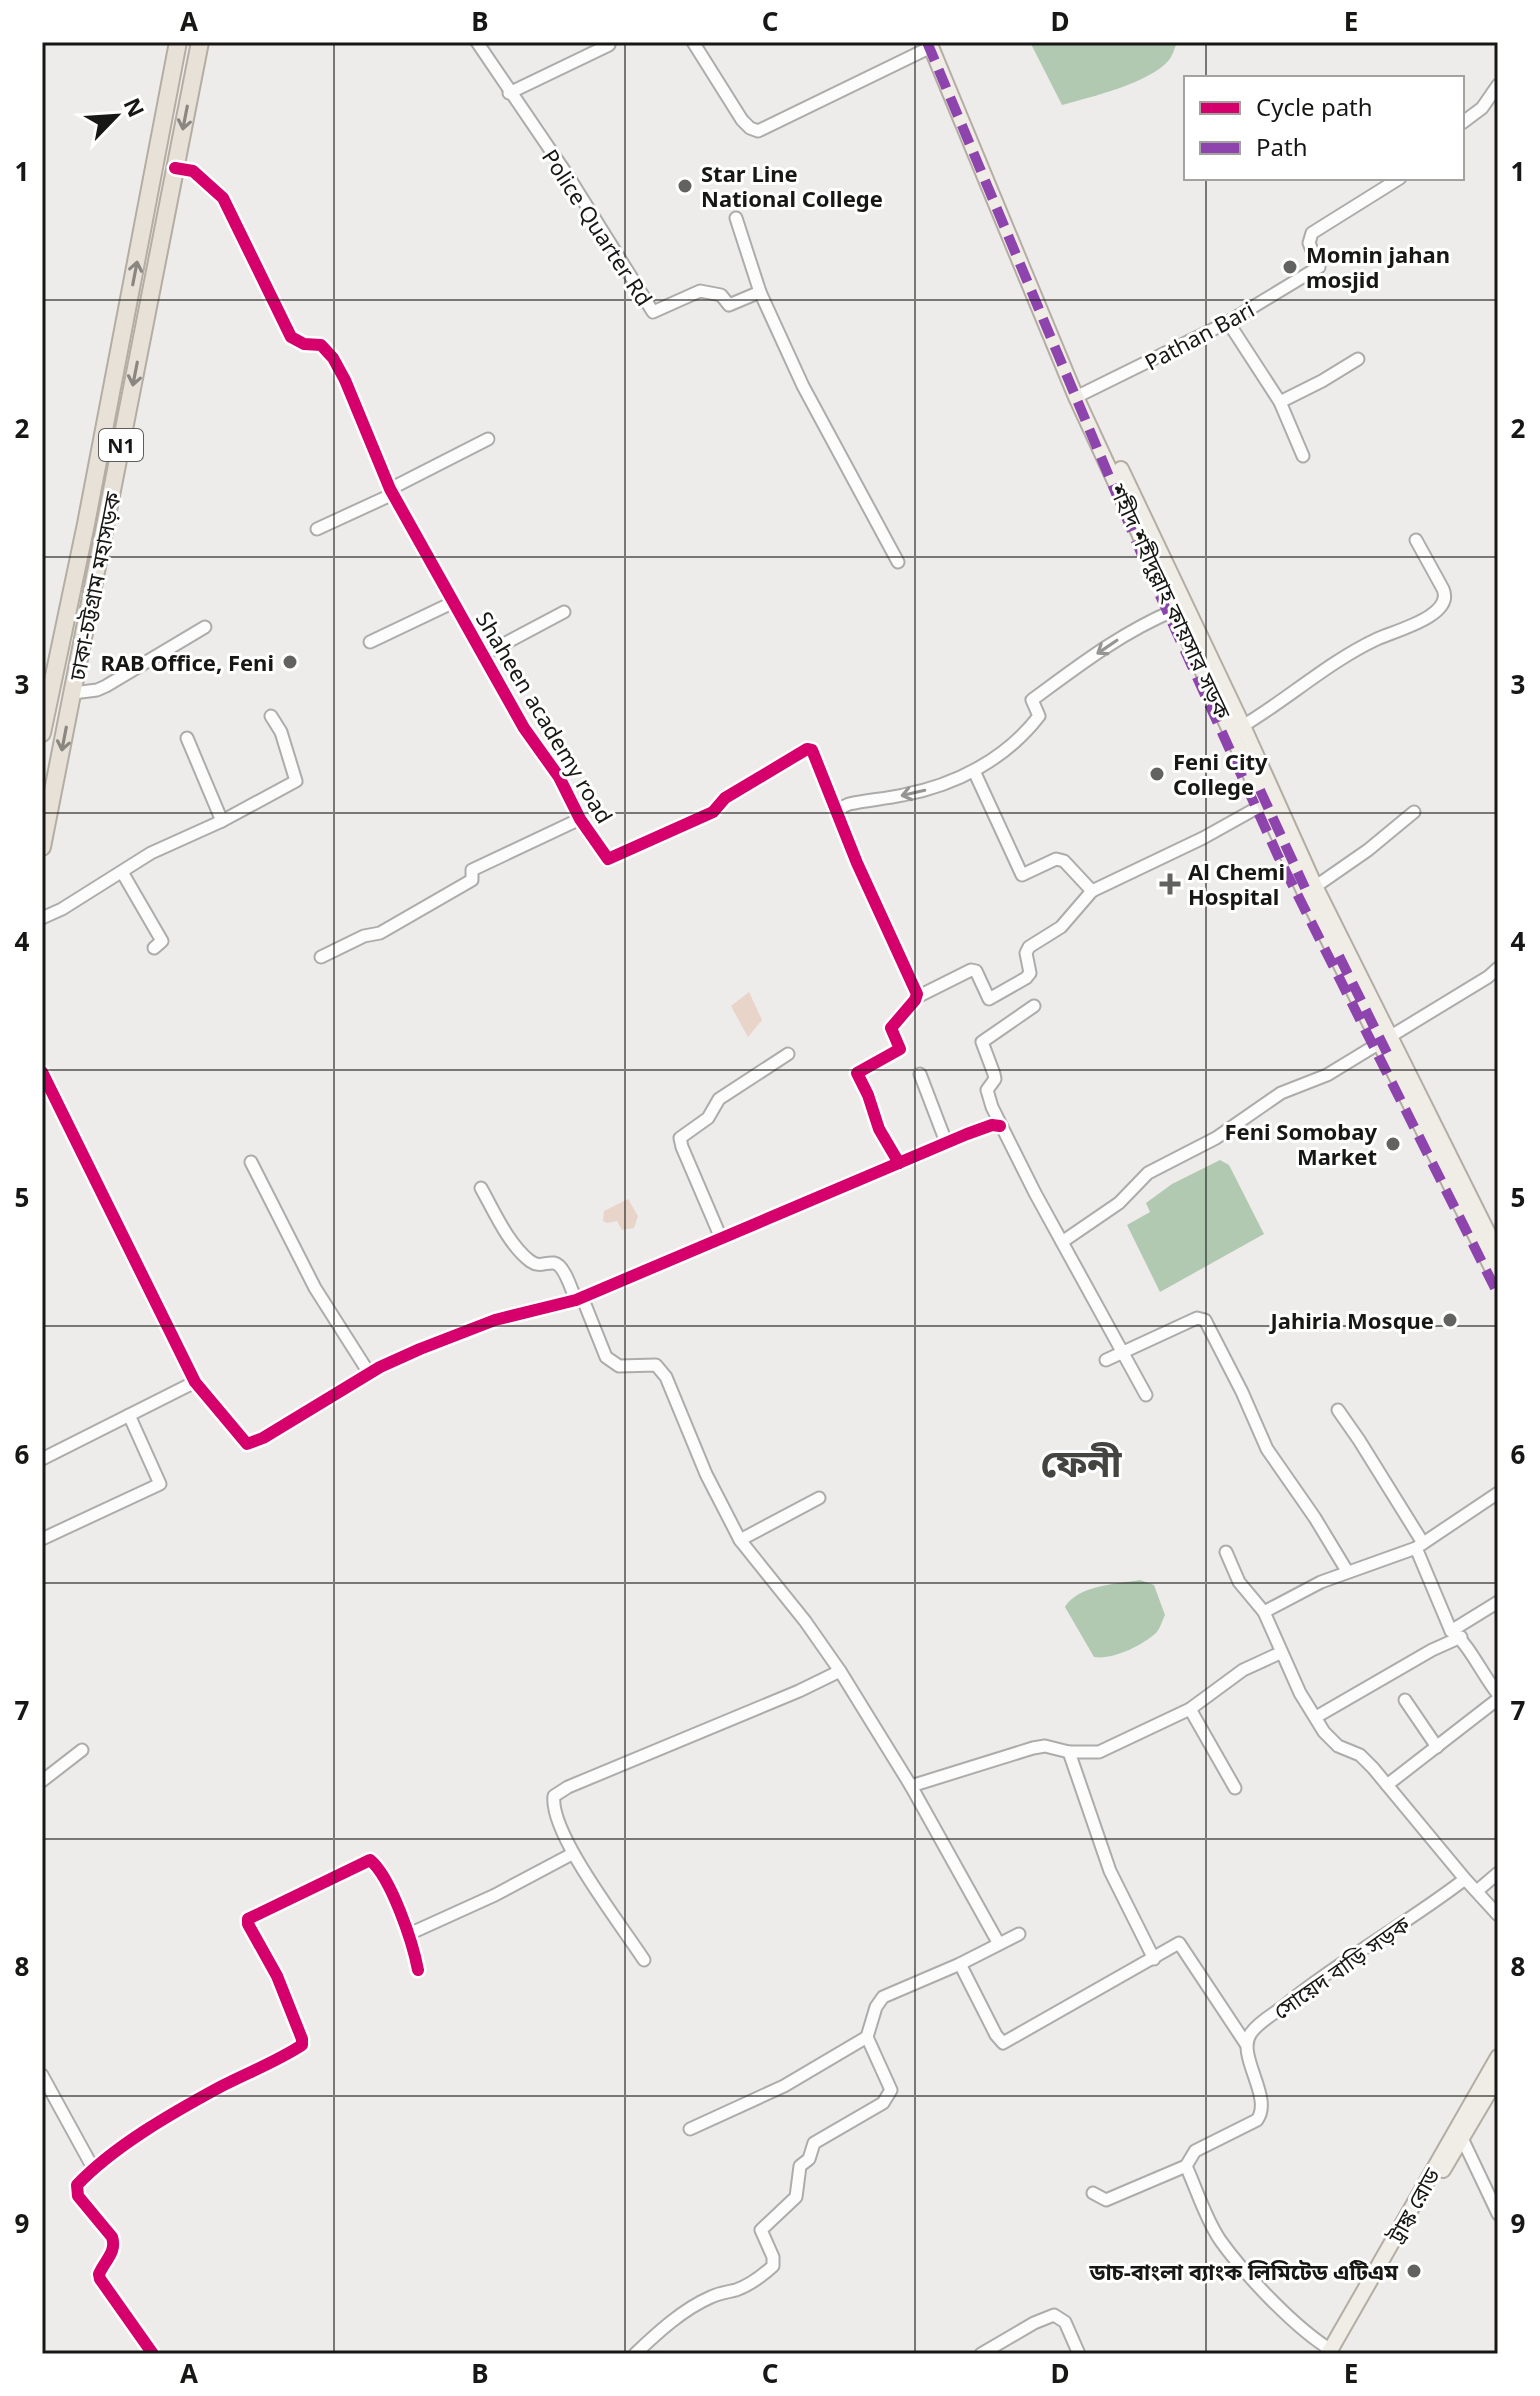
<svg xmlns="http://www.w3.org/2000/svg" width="1540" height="2396" font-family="'Noto Sans','Noto Sans Bengali',sans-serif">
  <rect width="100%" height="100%" fill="#edeceb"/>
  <!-- green -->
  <g fill="#e9d4c9">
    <polygon points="749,992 762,1020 748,1037 731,1006"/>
    <polygon points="628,1199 638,1216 634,1228 622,1230 617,1221 607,1223 603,1221 604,1211"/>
  </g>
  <!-- water -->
  <g fill="#b2c9b1">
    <path d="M1030,42H1177C1175,47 1173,55 1169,60C1150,83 1091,97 1062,105Z"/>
    <polygon points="1220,1160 1229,1165 1264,1234 1160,1292 1127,1225 1150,1212 1146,1203 1172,1184"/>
    <path d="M1140,1580L1154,1585L1165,1615C1162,1621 1160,1629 1156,1633C1141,1646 1113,1660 1094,1657L1065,1607C1078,1585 1117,1584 1140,1580Z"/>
  </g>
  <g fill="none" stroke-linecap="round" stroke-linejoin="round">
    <!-- minor casing -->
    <g stroke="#adacab" stroke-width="15">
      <g id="minor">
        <polyline points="477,42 568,176 653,312 700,291 721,295 729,305 760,292"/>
        <polyline points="693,42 742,120 750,128 758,131 931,47"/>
        <polyline points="509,93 609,45"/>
        <polyline points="1462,123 1482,108 1498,85"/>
        <polyline points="175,168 193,171 223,198 291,337 304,344 321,345 333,358 345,380 390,489 483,655 524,728 559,777 580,819 608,859 713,812 725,798 807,749 812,750 857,863 917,994 915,1000 891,1028 900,1049 857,1073 868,1095 879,1129 899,1163"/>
        <polyline points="736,218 760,292 803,386 898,562"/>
        <polyline points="1228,322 1280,402 1303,456"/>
        <polyline points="1076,397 1228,322 1319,267 1309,243 1312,233 1400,178"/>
        <polyline points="1280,402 1322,381 1358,359"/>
        <polyline points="390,489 488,439"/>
        <polyline points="317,529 393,494"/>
        <polyline points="370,642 454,602"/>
        <polyline points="483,655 564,612"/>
        <polyline points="73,693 97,690 106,686 205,627"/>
        <path d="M1236,730C1285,702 1326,663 1377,639C1394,631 1455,616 1443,589L1416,540"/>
        <polyline points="187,738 222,821"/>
        <polyline points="974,771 1022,875 1056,859 1064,861 1092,891 1203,838 1264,804"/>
        <path d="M838,809L849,804C867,800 885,799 903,795C956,785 1006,759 1039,716L1032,700C1078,666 1122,632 1175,610"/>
        <polyline points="122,872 162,941 154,948"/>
        <polyline points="1309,891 1368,850 1414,812"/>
        <polyline points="42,918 62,909 151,853 222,821 296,781 281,732 271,716"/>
        <polyline points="321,957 364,936 380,933 472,880 472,870 580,819"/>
        <polyline points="917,997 971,970 976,971 989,999 1026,978 1030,973 1026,953 1029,947 1061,927 1092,891"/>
        <polyline points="1034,1006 982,1042 994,1074 995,1079 987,1090 992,1107 1035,1193 1146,1395"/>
        <polyline points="42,1072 195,1382 247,1444 263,1438 380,1367 420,1349 495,1320 576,1300 967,1134 992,1125 1000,1126"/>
        <polyline points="920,1074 946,1142"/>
        <polyline points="251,1162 315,1288 369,1373"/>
        <path d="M481,1188C494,1211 508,1244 530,1261C540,1268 545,1262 554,1263C565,1265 572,1292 576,1300"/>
        <polyline points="721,1238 682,1147 680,1138 708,1118 719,1099 788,1054"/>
        <polyline points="1062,1242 1119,1203 1148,1173 1216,1138 1281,1093 1327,1075 1488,977 1498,968"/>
        <polyline points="582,1297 606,1357 619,1366 656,1365 666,1377 706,1474 740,1540 805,1621 840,1671 911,1786 999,1944"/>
        <polyline points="1106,1360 1197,1318 1205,1320 1242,1392 1267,1449 1315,1518 1347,1571"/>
        <polyline points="1338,1410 1359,1440 1423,1543"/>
        <polyline points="42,1459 195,1382"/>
        <polyline points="42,1539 160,1484 129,1415"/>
        <polyline points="740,1540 819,1498"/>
        <path d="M1416,1548L1451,1631C1468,1642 1483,1676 1498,1694"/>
        <polyline points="1226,1552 1239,1582 1264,1612 1300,1693 1324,1732 1338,1746 1360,1755 1373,1768 1465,1879 1498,1915"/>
        <polyline points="1264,1612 1321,1582 1416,1548 1498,1493"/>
        <polyline points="1451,1631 1498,1602"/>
        <polyline points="1405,1700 1437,1747"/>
        <polyline points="1190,1709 1235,1788"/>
        <polyline points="1316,1717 1432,1650 1461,1637"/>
        <polyline points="1069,1752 1110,1871 1154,1959"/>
        <polyline points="42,1781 82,1750"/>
        <polyline points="1387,1785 1498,1699"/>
        <polyline points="911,1786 1033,1748 1045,1746 1069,1752 1099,1752 1190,1709 1243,1670 1280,1653"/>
        <polyline points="1477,1891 1498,1873"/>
        <polyline points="409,1934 495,1895 572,1854"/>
        <path d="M644,1960C622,1926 549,1833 554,1796L568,1787L799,1691L840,1671"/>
        <polyline points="960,1964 996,2035 1003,2043 1179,1943 1246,2044"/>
        <polyline points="42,2075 93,2168"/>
        <polyline points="690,2129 784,2086 867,2037 876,2007 883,1997 960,1964 1019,1934"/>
        <polyline points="1460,2134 1498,2214"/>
        <path d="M1186,2166C1197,2190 1205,2218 1220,2240C1245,2275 1295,2328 1331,2350"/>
        <path d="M1093,2193L1106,2200L1186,2166L1195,2151L1257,2120C1274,2097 1235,2055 1251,2033C1260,2020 1278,2012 1289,2002C1345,1957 1408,1923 1465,1879"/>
        <path d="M153,2354L100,2279L99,2274C105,2260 117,2252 112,2237L78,2196L77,2185C114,2146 172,2113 220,2087C247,2073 276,2062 302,2045V2039L277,1976L248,1924V1919L370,1860C391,1877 413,1943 418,1970"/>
        <path d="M635,2354C657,2333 683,2309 711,2297C719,2293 728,2292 736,2290C750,2285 762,2276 773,2266V2257L761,2230L796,2197L800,2166L809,2159L814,2143L883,2103L891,2090L867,2037"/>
        <polyline points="981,2354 1034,2323 1054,2315 1065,2322 1079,2354"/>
      </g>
    </g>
    <!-- major casing -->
    <g stroke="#b4ada3" stroke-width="18">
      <g id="major">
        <polyline points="929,42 1076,397 1305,893 1498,1280"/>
        <polyline points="1121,469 1243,726 1315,886 1498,1253"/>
        <polyline points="1443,2170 1498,2077"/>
        <polyline points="1328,2354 1498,2057"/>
      </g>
    </g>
    <!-- highway casing -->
    <g stroke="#b4ada3" stroke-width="20">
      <g id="highway">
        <polyline points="42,733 86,524 178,42"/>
        <polyline points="42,847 200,42"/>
      </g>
    </g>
    <!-- minor -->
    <use href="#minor" stroke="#fcfcfc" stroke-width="11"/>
    <!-- major -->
    <use href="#major" stroke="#f0ece6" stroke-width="14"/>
    <!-- highway -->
    <use href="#highway" stroke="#e8e1d7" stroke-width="16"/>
    <!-- quiet -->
    <g stroke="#8e44ad" stroke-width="10" stroke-dasharray="20 10" stroke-linecap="butt">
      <polyline points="927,42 1147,567 1278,856 1498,1294"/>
      <polyline points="1260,790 1305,888"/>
      <polyline points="1339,956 1387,1053"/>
    </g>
    <!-- cycleway casing -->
    <g stroke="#fff" stroke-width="17">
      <g id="cycleway">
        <polyline points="175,168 193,171 223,198 291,337 304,344 321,345 333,358 345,380 390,489 483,655 524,728 559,777 580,819 608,859 713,812 725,798 807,749 812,750 857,863 917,994 915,1000 891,1028 900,1049 857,1073 868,1095 879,1129 899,1163"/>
        <polyline points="42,1072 195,1382 247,1444 263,1438 380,1367 420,1349 495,1320 576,1300 967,1134 992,1125 1000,1126"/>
        <path d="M153,2354L100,2279L99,2274C105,2260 117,2252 112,2237L78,2196L77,2185C114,2146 172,2113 220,2087C247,2073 276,2062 302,2045V2039L277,1976L248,1924V1919L370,1860C391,1877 413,1943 418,1970"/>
      </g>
    </g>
    <!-- cycleway -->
    <use href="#cycleway" stroke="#d6006c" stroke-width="12"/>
  </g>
  <!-- one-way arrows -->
  <defs><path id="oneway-shaft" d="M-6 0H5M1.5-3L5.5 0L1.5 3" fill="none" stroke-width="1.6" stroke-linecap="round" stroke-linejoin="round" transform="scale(2)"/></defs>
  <g stroke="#8a8680">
    <use href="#oneway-shaft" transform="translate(185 118) rotate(101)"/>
    <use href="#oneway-shaft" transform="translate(135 273) rotate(-79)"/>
    <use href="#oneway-shaft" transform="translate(135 374) rotate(101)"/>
    <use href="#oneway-shaft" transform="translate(64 739) rotate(101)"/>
  </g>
  <g stroke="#959594">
    <use href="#oneway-shaft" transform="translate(1107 647) rotate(146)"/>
    <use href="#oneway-shaft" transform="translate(913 793) rotate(167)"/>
  </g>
  <!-- grid -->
  <path fill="none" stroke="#171715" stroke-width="2" stroke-opacity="0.55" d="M334,42V2354M625,42V2354M915,42V2354M1206,42V78M1206,178V2354M42,300H1498M42,557H1498M42,813H1498M42,1070H1498M42,1326H1498M42,1583H1498M42,1839H1498M42,2096H1498"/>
  <!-- markers -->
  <g fill="#626260" stroke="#fff" stroke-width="3">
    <circle cx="685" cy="186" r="8"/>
    <circle cx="1290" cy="267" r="8"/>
    <circle cx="290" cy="662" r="8"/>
    <circle cx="1157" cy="774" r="8"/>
    <path d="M1166 872h8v8h8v8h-8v8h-8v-8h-8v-8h8z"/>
    <circle cx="1393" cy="1144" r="8"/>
    <circle cx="1450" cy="1320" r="8"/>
    <circle cx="1414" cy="2271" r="8"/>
  </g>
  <g text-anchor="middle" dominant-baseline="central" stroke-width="6" stroke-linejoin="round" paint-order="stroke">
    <!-- shield labels -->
    <rect fill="#fff" stroke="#5d5d5b" stroke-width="2" x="99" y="429" width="44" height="32" rx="6"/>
    <g font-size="20" font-weight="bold" fill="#171715">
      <text x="121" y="445">N1</text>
    </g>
    <!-- poi labels -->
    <g font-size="22" font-weight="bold" fill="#171715" stroke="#fff" text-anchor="start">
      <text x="701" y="173">Star Line<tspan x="701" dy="25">National College</tspan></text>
      <text x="1306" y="254">Momin jahan<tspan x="1306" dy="25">mosjid</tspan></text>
      <text x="274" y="662" text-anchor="end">RAB Office, Feni</text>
      <text x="1173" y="761">Feni City<tspan x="1173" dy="25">College</tspan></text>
      <text x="1188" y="871">Al Chemi<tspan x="1188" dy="25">Hospital</tspan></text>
      <text x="1377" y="1131" text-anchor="end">Feni Somobay<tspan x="1377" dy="25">Market</tspan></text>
      <text x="1434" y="1320" text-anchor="end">Jahiria Mosque</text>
      <text x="1398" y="2271" text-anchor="end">ডাচ-বাংলা ব্যাংক লিমিটেড এটিএম</text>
    </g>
    <!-- street labels -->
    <g font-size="22" fill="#171715" stroke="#fff">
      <text transform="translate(598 227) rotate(57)">Police Quarter Rd</text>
      <text transform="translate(1199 335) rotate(-28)">Pathan Bari</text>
      <text transform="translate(94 586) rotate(-79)">ঢাকা-চট্টগ্রাম মহাসড়ক</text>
      <text transform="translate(1171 601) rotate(65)">শহীদ শহীদুল্লাহ কায়সার সড়ক</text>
      <text transform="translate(545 717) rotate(59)">Shaheen academy road</text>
      <text transform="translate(1341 1967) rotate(-35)">সোয়েদ বাড়ি সড়ক</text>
      <text transform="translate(1413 2205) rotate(-61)">ট্রাঙ্ক রোড</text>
    </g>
    <!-- town labels -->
    <g font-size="38" font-weight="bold" fill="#444441" stroke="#fff">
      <text x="1081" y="1462">ফেনী</text>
    </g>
  </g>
  <!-- border -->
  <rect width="1540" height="2396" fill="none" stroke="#ffffff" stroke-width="88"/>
  <!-- legend -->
  <rect x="1184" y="76" width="280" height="104" fill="#ffffff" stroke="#a2a2a1" stroke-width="2"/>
  <rect x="1200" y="102" width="40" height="12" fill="#d6006c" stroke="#a2a2a1" stroke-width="2"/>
  <text x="1256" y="116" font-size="24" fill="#171715">Cycle path</text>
  <rect x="1200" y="142" width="40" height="12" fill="#8e44ad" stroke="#a2a2a1" stroke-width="2"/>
  <text x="1256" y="156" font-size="24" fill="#171715">Path</text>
  <!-- north arrow -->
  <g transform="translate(116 116) rotate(65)" stroke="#ffffff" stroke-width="6" paint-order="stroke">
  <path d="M0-6L14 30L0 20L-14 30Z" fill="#171715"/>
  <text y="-12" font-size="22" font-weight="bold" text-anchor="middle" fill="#171715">N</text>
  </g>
  <rect x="44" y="44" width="1452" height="2308" fill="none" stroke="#171715" stroke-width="3"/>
  <g font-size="26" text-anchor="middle" font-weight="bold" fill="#171715">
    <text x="189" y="31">A</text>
    <text x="480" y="31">B</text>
    <text x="770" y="31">C</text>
    <text x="1060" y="31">D</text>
    <text x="1351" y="31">E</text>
    <text x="22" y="181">1</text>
    <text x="1518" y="181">1</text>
    <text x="22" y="438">2</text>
    <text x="1518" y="438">2</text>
    <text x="22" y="694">3</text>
    <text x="1518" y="694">3</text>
    <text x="22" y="951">4</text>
    <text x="1518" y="951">4</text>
    <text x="22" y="1207">5</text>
    <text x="1518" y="1207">5</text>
    <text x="22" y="1464">6</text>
    <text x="1518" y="1464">6</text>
    <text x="22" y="1720">7</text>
    <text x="1518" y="1720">7</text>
    <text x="22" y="1976">8</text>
    <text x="1518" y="1976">8</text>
    <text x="22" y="2233">9</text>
    <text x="1518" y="2233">9</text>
    <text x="189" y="2383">A</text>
    <text x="480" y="2383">B</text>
    <text x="770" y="2383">C</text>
    <text x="1060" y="2383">D</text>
    <text x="1351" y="2383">E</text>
  </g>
</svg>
